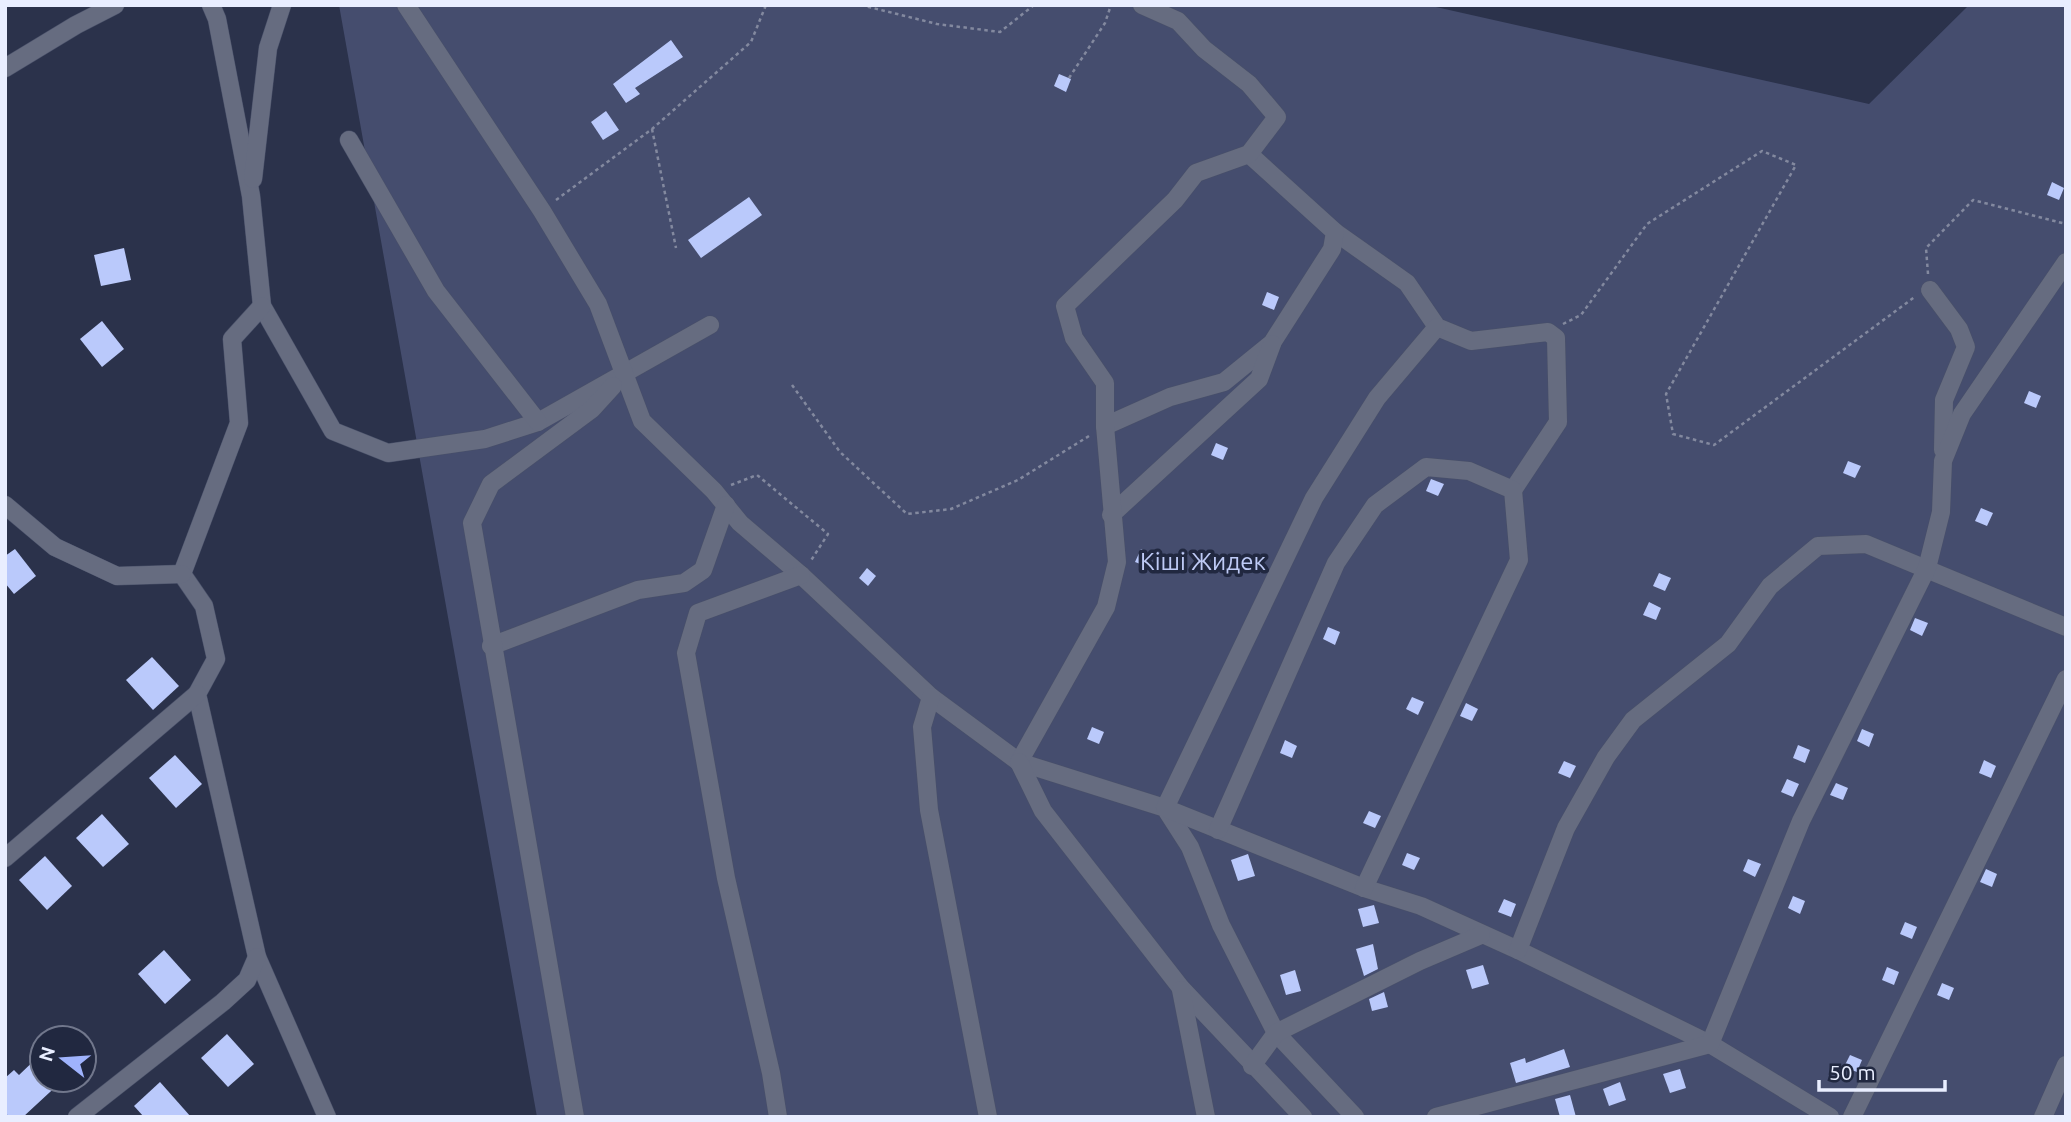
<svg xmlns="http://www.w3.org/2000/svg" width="2071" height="1122" font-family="Ubuntu,sans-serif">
  <rect width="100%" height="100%" fill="#2b324b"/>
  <!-- green -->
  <polygon fill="#454d6e" points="339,5 1427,5 1869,104 1969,5 2066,5 2066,1117 537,1117"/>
  <!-- building -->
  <g fill="#bac9fb">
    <polygon points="671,40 683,57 635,88 640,94 626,103 613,84"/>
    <polygon points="1059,74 1071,79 1066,92 1054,86"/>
    <polygon points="606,111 619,130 603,140 591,122"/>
    <polygon points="2052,182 2064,188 2059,200 2047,195"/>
    <polygon points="749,197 762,215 701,258 688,240"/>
    <polygon points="124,248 131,280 101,286 94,255"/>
    <polygon points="1267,292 1279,297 1274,310 1262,305"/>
    <polygon points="102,321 124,349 102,367 80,339"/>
    <polygon points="2029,391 2041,396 2036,408 2024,403"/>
    <polygon points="1216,443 1228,448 1223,460 1211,455"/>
    <polygon points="1848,461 1861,466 1855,478 1843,473"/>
    <polygon points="1431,479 1444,484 1438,496 1426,491"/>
    <polygon points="1981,508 1993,513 1987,526 1975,521"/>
    <polygon points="15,549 36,576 14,594 5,583 5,556"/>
    <polygon points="1141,549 1153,555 1148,567 1135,562"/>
    <polygon points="867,568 876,576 868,586 859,578"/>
    <polygon points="1659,573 1671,578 1665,591 1653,586"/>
    <polygon points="1649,602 1661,608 1656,620 1643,615"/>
    <polygon points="1915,618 1928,623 1922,636 1910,630"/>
    <polygon points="1328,627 1340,632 1335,645 1323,639"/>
    <polygon points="152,657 179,686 153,710 126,680"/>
    <polygon points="1412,697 1424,702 1418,715 1406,709"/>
    <polygon points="1466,703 1478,709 1472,721 1460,716"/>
    <polygon points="1092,727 1104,732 1099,744 1087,739"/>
    <polygon points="1862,729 1874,734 1869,747 1857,741"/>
    <polygon points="1285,740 1297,746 1292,758 1280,753"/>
    <polygon points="1798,745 1810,750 1805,763 1793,758"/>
    <polygon points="175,755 202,784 176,808 149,778"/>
    <polygon points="1984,760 1996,766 1991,778 1979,773"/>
    <polygon points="1564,761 1576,766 1570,778 1558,773"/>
    <polygon points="1787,779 1799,784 1793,797 1781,792"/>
    <polygon points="1836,783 1848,788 1843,800 1830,795"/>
    <polygon points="1369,811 1381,816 1375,828 1363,823"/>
    <polygon points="102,814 129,844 103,867 76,838"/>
    <polygon points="1407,853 1420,858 1414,870 1402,865"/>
    <polygon points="1248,854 1255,876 1238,881 1231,860"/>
    <polygon points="45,856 72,886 47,910 19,880"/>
    <polygon points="1748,859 1761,864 1755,877 1743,871"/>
    <polygon points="1986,869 1997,874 1992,887 1980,882"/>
    <polygon points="1793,896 1805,901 1800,914 1788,908"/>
    <polygon points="1504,899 1516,904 1511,917 1498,912"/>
    <polygon points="1374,905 1379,923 1363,927 1358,909"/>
    <polygon points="1905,922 1917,927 1912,939 1900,934"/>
    <polygon points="1373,944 1378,969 1364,976 1356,949"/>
    <polygon points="164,950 191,980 165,1004 138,974"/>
    <polygon points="1483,965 1489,984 1472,989 1466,970"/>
    <polygon points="1887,967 1899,972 1894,985 1882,980"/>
    <polygon points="1295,970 1301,991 1286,995 1280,975"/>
    <polygon points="1942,983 1954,988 1949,1000 1937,995"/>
    <polygon points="1384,992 1388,1007 1372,1011 1369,999"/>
    <polygon points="227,1034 254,1064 228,1087 201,1058"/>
    <polygon points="1564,1049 1570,1067 1516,1083 1510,1063 1525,1058 1526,1063"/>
    <polygon points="42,1053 42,1080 63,1080 23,1117 9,1117 5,1112 5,1078 14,1070 19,1075"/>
    <polygon points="1850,1055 1862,1060 1857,1072 1844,1067"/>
    <polygon points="1680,1069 1686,1088 1670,1093 1663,1074"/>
    <polygon points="160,1082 191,1117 144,1117 134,1106"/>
    <polygon points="1620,1082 1626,1100 1609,1106 1603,1089"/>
    <polygon points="1570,1095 1576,1117 1560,1117 1555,1099"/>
  </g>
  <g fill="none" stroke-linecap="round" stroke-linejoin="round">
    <!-- minor casing -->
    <g stroke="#495068" stroke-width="19">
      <g id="minor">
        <polyline points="211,5 217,19 251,196 262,306 333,431 388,453 485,439 538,422 710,325"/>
        <polyline points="406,5 542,211 598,304 642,421 714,491 740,523 801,575 931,697 1019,762 1165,808 1190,847 1221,925 1276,1033 1355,1117"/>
        <polyline points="5,68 76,25 115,5"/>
        <polyline points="349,140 436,291 538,422"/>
        <polyline points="253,179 268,48 282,5"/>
        <polyline points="1335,232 1407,283 1437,327 1471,341 1548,332 1556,338 1558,422 1513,490"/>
        <polyline points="1930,290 1959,329 1966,347 1944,400 1943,450"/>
        <polyline points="262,306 232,339 239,423 182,574 204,606 216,659 197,694 257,957 327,1117"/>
        <polyline points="1437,327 1377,398 1314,498 1165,808 1364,888 1421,906 1518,950 1710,1044 1830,1117"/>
        <polyline points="1105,426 1170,397 1224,382 1272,343 1332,249 1335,232 1249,154"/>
        <polyline points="5,505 55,547 117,576 182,574"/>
        <polyline points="1111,515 1259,379 1272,344"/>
        <polyline points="491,646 638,590 684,583 703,570 726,505"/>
        <polyline points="931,697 922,727 929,810 988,1117"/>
        <polyline points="1019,762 1106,607 1117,562 1105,426 1105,383 1074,338 1065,306 1175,200 1196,173 1249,154 1277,117 1249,84 1204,49 1178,21 1142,5"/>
        <polyline points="1019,762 1043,811 1181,988 1303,1117"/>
        <polyline points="1218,830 1336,563 1375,505 1426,467 1469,471 1513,490 1519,560 1364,888"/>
        <polyline points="5,858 197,694"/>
        <polyline points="1518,950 1566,828 1606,757 1633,720 1728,644 1770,586 1818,546 1866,544 2066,627"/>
        <polyline points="1181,990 1206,1117"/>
        <polyline points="1252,1066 1276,1033 1420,961 1481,935"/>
        <polyline points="77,1117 223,1002 247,980 257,957"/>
        <polyline points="575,1117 472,523 491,484 592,409 613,386"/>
        <polyline points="778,1117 771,1073 726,878 686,653 698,613 801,575"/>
        <polyline points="1436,1117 1710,1044 1801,821 1927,568 1941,512 1943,461 1962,414 2066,262"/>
        <polyline points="1852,1117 2066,679"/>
        <polyline points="2043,1117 2066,1065"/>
      </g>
    </g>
    <!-- path -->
    <g stroke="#83899f" stroke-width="2.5" stroke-dasharray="3.5 3.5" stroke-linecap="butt">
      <polyline points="861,5 937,24 1000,32 1034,5"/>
      <polyline points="1069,78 1105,23 1111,5"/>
      <polyline points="652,129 676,248"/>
      <polyline points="556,200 652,129 751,42 766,5"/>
      <polyline points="1928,274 1926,248 1973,200 2066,224"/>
      <polyline points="1563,324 1581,315 1647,224 1762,151 1796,165 1666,394 1673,434 1714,445 1916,296"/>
      <polyline points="792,385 840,452 907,514 951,509 1018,480 1089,436"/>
      <polyline points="731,485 757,475 828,534 810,562"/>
    </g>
    <!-- minor -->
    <use href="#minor" stroke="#666c80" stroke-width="18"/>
  </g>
  <g text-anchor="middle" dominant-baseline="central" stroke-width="7" stroke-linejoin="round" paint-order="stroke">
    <!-- park labels -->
    <g font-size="24" fill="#bfcbf6" stroke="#212840">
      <text x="1203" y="561">Кіші Жидек</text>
    </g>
  </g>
  <!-- border -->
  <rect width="2071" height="1122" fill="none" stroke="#e9eeff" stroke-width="14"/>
  <!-- north arrow -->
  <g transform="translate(63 1059) rotate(287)"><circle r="33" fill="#212840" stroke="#71778c" stroke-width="2"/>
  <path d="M0-5L12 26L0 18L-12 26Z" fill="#9fb3fd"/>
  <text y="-10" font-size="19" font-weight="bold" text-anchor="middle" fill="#e9eeff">N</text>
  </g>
  <!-- scale -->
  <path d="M1819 1080v10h126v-10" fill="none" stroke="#e9eeff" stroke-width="3.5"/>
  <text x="1829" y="1080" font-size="21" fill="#e9eeff" stroke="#212840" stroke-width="5" paint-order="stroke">50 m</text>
</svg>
